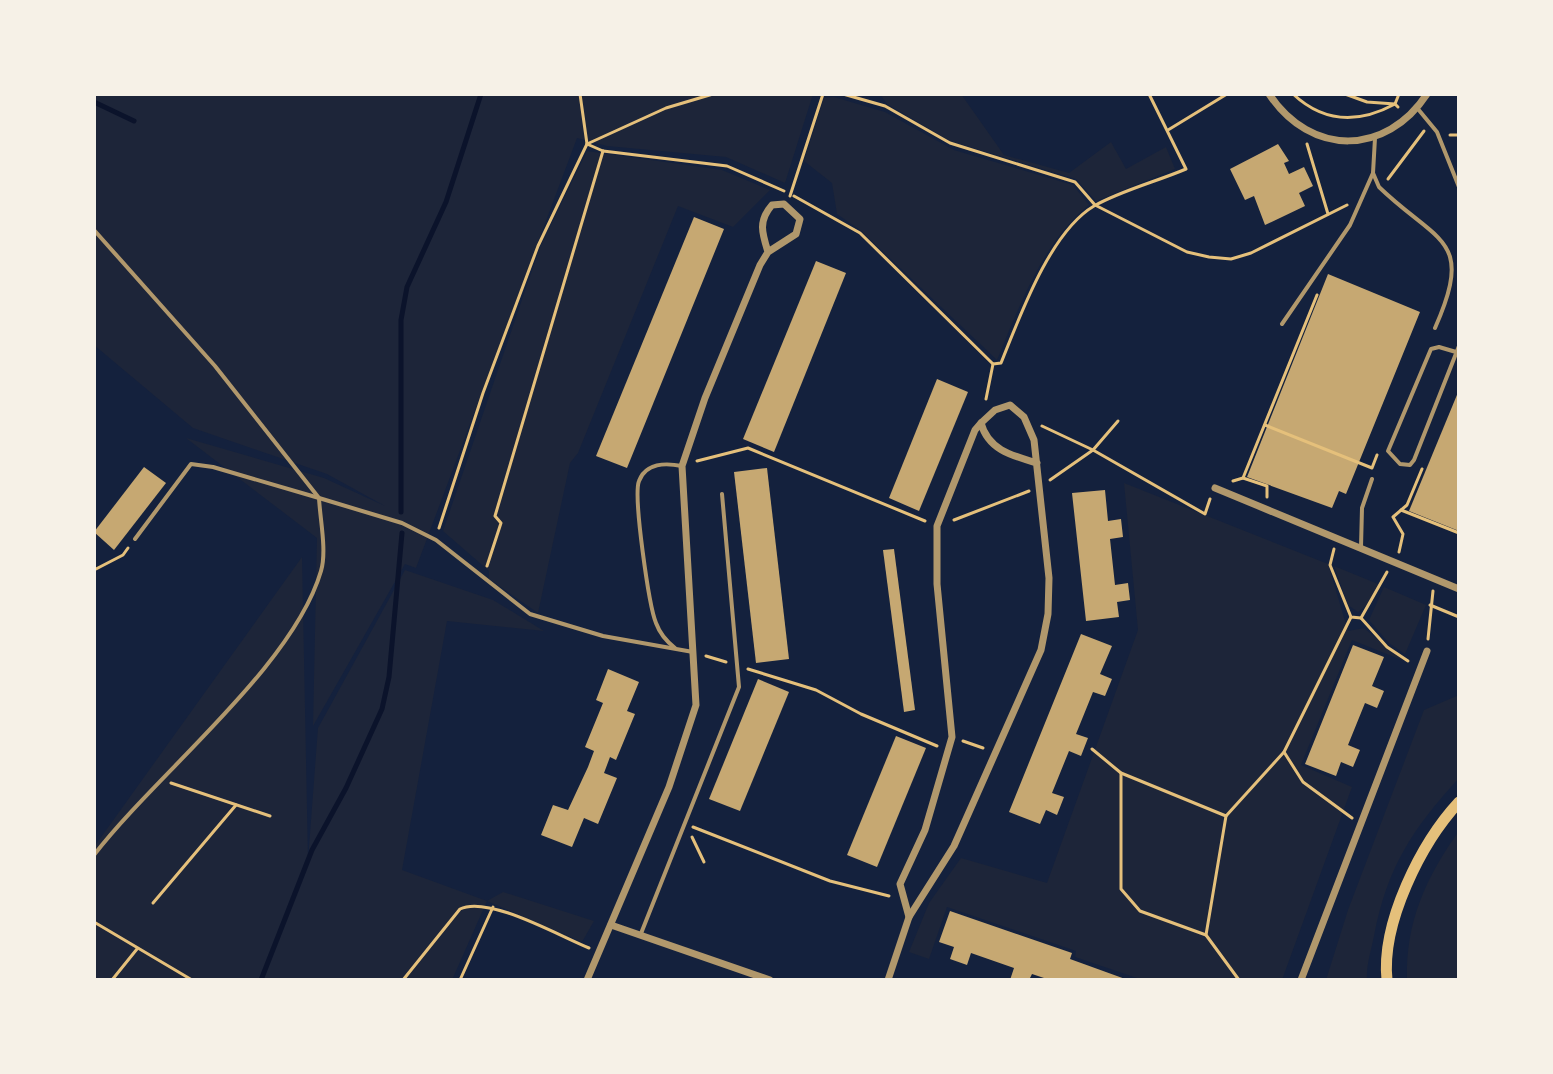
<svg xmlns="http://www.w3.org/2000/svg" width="1553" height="1074" font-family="'PT Sans',sans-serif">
  <rect width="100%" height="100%" fill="#14213d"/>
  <!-- green -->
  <g fill="#1d2539">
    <polygon points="94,94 813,94 785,183 726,157 607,146 577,138 416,568 405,564 313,726 317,538 186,438 324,478 385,506 327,474 193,428 94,345"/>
    <polygon points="880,94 961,94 1004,155 1069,173 1111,142 1126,169 1166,147 1175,169 1096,201 1076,179 950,141 887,104"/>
    <path d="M834,97L885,112L954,150L1073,185L1089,205C1043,241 1019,307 997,360L860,230L837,214L832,183L804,161L824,98Z"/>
    <polygon points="587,151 722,170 770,190 733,227 678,206 578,453 570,463 538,613 489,579 489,571 443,531 540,247"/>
    <polygon points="1124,483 1328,564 1348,631 1364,628 1404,661 1352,640 1301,765 1352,787 1282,980 1143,980 1075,957 1076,951 947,907 929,959 909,952 929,903 961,858 1047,883 1138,630"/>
    <polygon points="302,557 308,860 318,728 405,570 493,600 544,631 447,621 402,870 487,901 503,892 594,921 582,942 487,901 452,980 94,980 94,847"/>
    <polygon points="1334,566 1378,584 1368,604 1358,612 1348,605"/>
    <polygon points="1384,587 1426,605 1405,654 1389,643 1369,620"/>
    <path d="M1459,695V778C1412,829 1387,868 1374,936C1371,951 1366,966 1367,980H1326L1348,910L1424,710Z"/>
    <path d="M1459,831V980H1407C1405,923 1426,877 1459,831Z"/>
  </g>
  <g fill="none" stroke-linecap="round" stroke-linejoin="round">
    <!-- stream -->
    <g stroke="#0b132b" stroke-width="5">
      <polyline points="94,102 134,121"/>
      <polyline points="401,512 401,320 407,287 446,202 481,94"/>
      <polyline points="261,980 312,850 346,788 382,709 389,677 402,533"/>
    </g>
  </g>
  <!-- building -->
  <g fill="#c6a872">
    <polygon points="1278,144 1289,161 1284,163 1289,174 1304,167 1313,186 1299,193 1305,206 1265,225 1254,196 1245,200 1230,169"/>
    <polygon points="694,217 724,229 627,468 596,456"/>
    <polygon points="816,261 846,273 774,452 743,439"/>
    <polygon points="1328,274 1420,312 1346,494 1339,491 1332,508 1247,477"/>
    <polygon points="937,379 968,392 919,511 889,498"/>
    <polygon points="1459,390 1459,531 1409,511"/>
    <polygon points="144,467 166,483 114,550 94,532"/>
    <polygon points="767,468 789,659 756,663 734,472"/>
    <polygon points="1105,490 1108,521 1121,519 1123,537 1110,539 1115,585 1128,583 1130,600 1117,602 1119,617 1086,621 1072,493"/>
    <polygon points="894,549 915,710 904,712 883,550"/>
    <polygon points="1081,634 1112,646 1100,674 1112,679 1105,696 1093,692 1076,734 1088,738 1081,756 1069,751 1052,793 1064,797 1057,815 1046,810 1040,824 1009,812"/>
    <polygon points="1353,645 1384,657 1372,686 1384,691 1377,708 1365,703 1348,745 1360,750 1353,767 1341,762 1336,776 1305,764"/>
    <polygon points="608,669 639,682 627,711 635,714 616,760 610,757 604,773 617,778 598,824 584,818 572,847 541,835 553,805 568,810 588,767 594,751 585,747 603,703 596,700"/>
    <polygon points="758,679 789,692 740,811 709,799"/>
    <polygon points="896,736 926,748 877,867 847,855"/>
    <polygon points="950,911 1072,953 1070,959 1128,980 1050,980 1032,974 1029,980 1010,980 1014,968 971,953 967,965 950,959 954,947 939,942"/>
  </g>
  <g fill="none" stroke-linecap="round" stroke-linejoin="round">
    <!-- path -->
    <g stroke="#e5c07b" stroke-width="3">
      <polyline points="843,94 885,106 950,143 1075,182 1095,205 1187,252 1209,257 1231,259 1251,253 1347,205"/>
      <path d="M1293,94C1324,123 1358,124 1395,104L1398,107"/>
      <polyline points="1345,94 1367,102 1395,104 1399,94"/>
      <polyline points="1168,130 1227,94"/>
      <polyline points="1450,135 1459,135"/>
      <polyline points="587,144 603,151 727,166 784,191"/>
      <polyline points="587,144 666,108 713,94"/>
      <polyline points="1307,144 1328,214"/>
      <polyline points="1388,179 1424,131"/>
      <polyline points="790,196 823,94"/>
      <polyline points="794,196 860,233 993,364"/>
      <path d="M986,399L993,364L1001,363C1020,316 1050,232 1094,206C1120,191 1158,181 1186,169L1149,94"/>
      <polyline points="1265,425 1372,468 1377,455"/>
      <polyline points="1042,426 1093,450 1205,514 1210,499"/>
      <polyline points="697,461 748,448 925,521"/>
      <polyline points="1243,478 1267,486 1267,497"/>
      <polyline points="1050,480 1093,450 1118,421"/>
      <polyline points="1233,481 1243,478 1317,295"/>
      <polyline points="1401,510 1459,533"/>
      <polyline points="954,520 1029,491"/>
      <polyline points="439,528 483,393 538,246 587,144 580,94"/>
      <polyline points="1334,549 1330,565 1351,617 1361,618 1387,572"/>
      <polyline points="1399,552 1403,534 1393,517 1407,505 1422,469"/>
      <polyline points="487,566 501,523 495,516 603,151"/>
      <polyline points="94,570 123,555 128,548"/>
      <polyline points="1430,605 1459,617"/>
      <polyline points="1361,618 1387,647 1408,661"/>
      <polyline points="1428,639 1433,591"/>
      <polyline points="706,656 726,662"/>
      <polyline points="748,669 816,690 861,714 937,746"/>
      <polyline points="963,741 983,748"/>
      <polyline points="1092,749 1121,773 1226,816 1284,752 1351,617"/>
      <polyline points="1284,752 1303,782 1352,818"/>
      <polyline points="1121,773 1121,889 1140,911 1206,935"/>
      <polyline points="171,783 270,816"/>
      <polyline points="1226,816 1206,935 1239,980"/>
      <polyline points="693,827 830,881 889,896"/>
      <polyline points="692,837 704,862"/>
      <polyline points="153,903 236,805"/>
      <polyline points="94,922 192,980"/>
      <polyline points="112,980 137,949"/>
      <path d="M403,980L460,909C488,895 559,936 589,948"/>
      <polyline points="460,980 493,907"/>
    </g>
    <!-- service -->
    <g stroke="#b1986c" stroke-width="4">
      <polyline points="1418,109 1437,132 1459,187"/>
      <path d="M1375,138L1373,173L1379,187C1438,244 1475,237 1435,328"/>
      <polyline points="94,230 215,366 319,498 402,523 436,540 530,614 603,636 693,652"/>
      <polyline points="1282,324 1350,225 1373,173"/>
      <polyline points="1456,352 1439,347 1431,349 1388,451 1400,464 1410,465 1414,460 1459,346"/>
      <polyline points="1361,547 1362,508 1372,479"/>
      <path d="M675,648C666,641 660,634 656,623C649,606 633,496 639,481C646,462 666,463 682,466"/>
      <path d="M94,855C157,773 293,667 321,571C327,551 320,519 319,498L213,467L191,464L135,539"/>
      <polyline points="640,936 739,687 722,494"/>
    </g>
    <!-- minor -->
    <g stroke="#b1986c" stroke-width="7">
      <path d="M1269,94C1311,157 1386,156 1427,94"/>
      <polyline points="1215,488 1459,589"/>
      <polyline points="909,917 900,884 925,830 952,737 937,584 937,526 975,430 981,423"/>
      <polyline points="611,925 770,980"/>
      <path d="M587,980L669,787L696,705L682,466L705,398L760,265L768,252L796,234L800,219L784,204L772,205C758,221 762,233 768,252"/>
      <path d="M888,980L909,917L954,846L1041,650L1048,614L1049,578L1034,440L1024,417L1010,405L995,410L981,423C988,450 1013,456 1037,463"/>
      <polyline points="1301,980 1427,651"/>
    </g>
    <!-- secondary -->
    <path stroke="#e5c07b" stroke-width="11" d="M1387,980C1381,923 1421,843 1459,802"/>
  </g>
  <!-- border -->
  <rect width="1553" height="1074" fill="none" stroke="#f6f1e7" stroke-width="192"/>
</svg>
